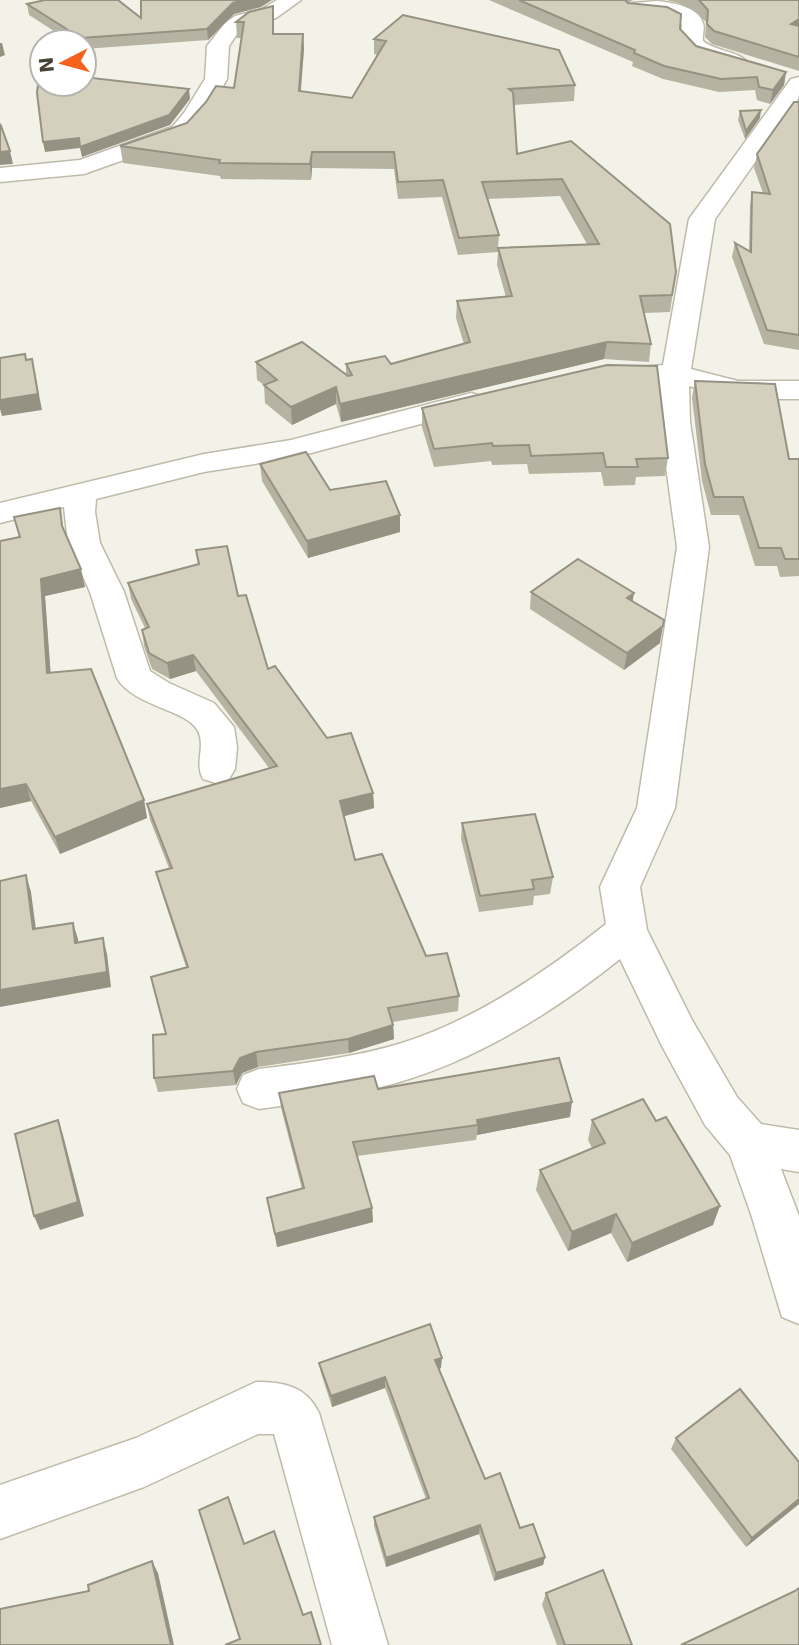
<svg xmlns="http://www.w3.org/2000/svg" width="799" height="1645" font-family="'DejaVu Sans',sans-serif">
  <rect width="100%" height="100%" fill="#f3f2e8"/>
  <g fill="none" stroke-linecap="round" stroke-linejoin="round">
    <!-- street casing -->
    <g stroke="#bfbbaa" stroke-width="3">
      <g id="street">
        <polygon points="277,0 301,0 276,18 249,25 239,31 229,46 227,79 206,117 188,137 84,174 0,182 0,168 80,160 172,127 184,113 205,79 207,46 225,23 235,16 262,9"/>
        <path d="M658,1C672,3 698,6 703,23C705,28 702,36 703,41C715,51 738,51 747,62L744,67C722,72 693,58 680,40L682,25C663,7 633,23 623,9L633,3Z"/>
        <path d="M799,77V100L715,219L691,369L738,381H799V399H738L689,386L690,422L709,547L675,808L640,887L647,930L692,1020L737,1097L761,1124L799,1130V1172L781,1169L799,1216V1324L782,1317L751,1214L730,1155L705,1125L662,1046L620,959C554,1012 478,1059 396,1083C351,1096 305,1102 259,1109L243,1103L237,1089L243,1075L259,1069C307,1063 356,1057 402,1043C475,1020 546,972 606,924L600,887L637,808L677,547L660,422V382L640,379L636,373L640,367L663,365L689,219L791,79Z"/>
        <path d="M471,393L481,396L486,402L481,408L292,458L204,472L96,499L95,512L100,543L124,592L150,671L169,683L214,703L234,727L237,747L235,769L229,779L216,783L203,779C194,763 206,747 198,731C187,709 134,707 117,678L90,592L68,543L64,507L0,523V503L204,454L291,440Z"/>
        <path d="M256,1382C284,1382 306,1386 319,1413L388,1645H332L274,1434H258L144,1487L0,1539V1485L136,1438Z"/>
      </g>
    </g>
    <!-- street -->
    <use href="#street" fill="#fff" fill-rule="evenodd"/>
  </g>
  <!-- wall -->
  <g fill="#b7b3a3" fill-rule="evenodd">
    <polygon points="489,0 638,0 633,0 628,3 680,29 696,46 786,72 784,85 770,104 757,100 755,90 719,92 663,79 632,66 633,62"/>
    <polygon points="666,0 799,0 799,71 712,44 705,37 706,22 696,12 679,3"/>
    <polygon points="27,4 141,18 261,7 234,14 208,40 84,49 84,42 71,42 29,15"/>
    <path d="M249,12L274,34H303L304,49L301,91L352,98L377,55L374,54V39L575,85L574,101L514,105L517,154L571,141L676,272L670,312L644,313L651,344L649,362L604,359L341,422L336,404L292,425L265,403L264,385L257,380L256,362L346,375V364H391L464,344L456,318L457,301L506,297L497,265L498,252L458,255L442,197L398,199L394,169L312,168L311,180L221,179L220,176L123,163L120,146L187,123L234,88L241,38H237L236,22ZM560,196L587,244L498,248L499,235L488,199Z"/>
    <polygon points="799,95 799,350 764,344 732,257 735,243 749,251 750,206 752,192 763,193 754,168 757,154 797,102"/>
    <polygon points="740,111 760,118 745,139 738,120"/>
    <polygon points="695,381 789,459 799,459 799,576 780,577 777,566 755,566 739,515 711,515 702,481 692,398"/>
    <polygon points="422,408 668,458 665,476 636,477 635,485 604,486 601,472 529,474 527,464 492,465 491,461 434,467 422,427"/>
    <polygon points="260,464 330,490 400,515 400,532 308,558 262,481"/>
    <polygon points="60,508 64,532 85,587 45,596 50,673 144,800 147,818 60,854 31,801 0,808 19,537 14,517"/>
    <polygon points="196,550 238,596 268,669 373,793 374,808 344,816 355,860 426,956 459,996 458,1011 393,1022 394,1039 349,1053 258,1067 242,1073 236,1085 158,1092 154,1078 166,1034 151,977 186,967 160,887 156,872 169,868 150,820 147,804 269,768 196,671 170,679 152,669 144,646 142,630 145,628 131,599 128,583 198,564"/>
    <polygon points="531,592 634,593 632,601 660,643 624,670 530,609"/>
    <polygon points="462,823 553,877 550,894 534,896 533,905 479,912 461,839"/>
    <polygon points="378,1089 570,1117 477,1135 476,1140 357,1156 372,1208 373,1222 277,1247 267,1198 302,1189 281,1108 279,1093"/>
    <polygon points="592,1120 713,1225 627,1262 611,1233 568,1251 536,1190 540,1170 592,1148 588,1140"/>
    <polygon points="319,1363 441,1368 439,1369 485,1479 520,1528 545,1557 543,1565 494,1581 479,1534 386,1567 374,1526 374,1517 426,1499 385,1388 332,1407 321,1373"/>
    <polygon points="676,1438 799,1462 799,1504 746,1547 671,1449"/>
    <polygon points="546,1593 632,1645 557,1645 542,1605"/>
  </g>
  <!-- shaded-wall -->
  <g fill="#959284">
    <polygon points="243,0 272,0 261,7 234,14 208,40 207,29 233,3"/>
    <polygon points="799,19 799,30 791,24"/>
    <polygon points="303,34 304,49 299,107 299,91"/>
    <polygon points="0,43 2,43 5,55 0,57"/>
    <polygon points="786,72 784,85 770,104 773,90"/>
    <polygon points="189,89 190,99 170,125 82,157 80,148 45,152 43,142"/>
    <polygon points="761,110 760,118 745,139 746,131"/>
    <polygon points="10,151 13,164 0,165 0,152"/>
    <polygon points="312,152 312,168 311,180 310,164"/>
    <polygon points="607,342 604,359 341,422 340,404"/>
    <polygon points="32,359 42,410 2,416 0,409 0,400"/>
    <polygon points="336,387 336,404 292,425 291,407"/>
    <polygon points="400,515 400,532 308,558 307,541"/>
    <polygon points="81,569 85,587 45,596 52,691 47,673 41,579"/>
    <polygon points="634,593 631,610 627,598"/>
    <polygon points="663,626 660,643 624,670 627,653"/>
    <polygon points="193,655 196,671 170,679 167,663"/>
    <polygon points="26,784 31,801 0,808 0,789"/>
    <polygon points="373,793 374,808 341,817 340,801"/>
    <polygon points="144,800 147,818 60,854 55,837"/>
    <polygon points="26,875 31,892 38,945 33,929"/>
    <polygon points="73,923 78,939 80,959 75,943"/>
    <polygon points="103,938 107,954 111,987 0,1007 0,990"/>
    <polygon points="393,1025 394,1039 349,1053 348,1039"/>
    <polygon points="256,1052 258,1067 242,1073 236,1085 233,1071 240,1058"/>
    <polygon points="572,1102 570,1117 477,1135 478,1125 477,1120"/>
    <polygon points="58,1120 63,1135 84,1216 40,1230 34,1216"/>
    <polygon points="720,1206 713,1225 627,1262 632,1243"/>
    <polygon points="372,1208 373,1222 277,1247 275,1234"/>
    <polygon points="616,1214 611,1233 568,1251 572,1232"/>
    <polygon points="442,1358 441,1368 435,1371 435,1360"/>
    <polygon points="385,1377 385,1388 332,1407 331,1396"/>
    <polygon points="799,1499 799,1504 746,1547 752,1538"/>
    <polygon points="480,1525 479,1534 386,1567 386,1558"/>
    <polygon points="545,1557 543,1565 494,1581 496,1573"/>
    <polygon points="152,1561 158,1573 174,1645 171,1645"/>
  </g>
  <!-- building -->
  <g fill="#d5d0bd" stroke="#959284" stroke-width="2">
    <polygon points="45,0 118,0 141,18 141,0 243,0 233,3 207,29 81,38 27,4"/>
    <polygon points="519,0 625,0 628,3 667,7 681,14 680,29 696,46 786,72 773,90 759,87 757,77 721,79 664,66 634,53 635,50"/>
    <polygon points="699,0 799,0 799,19 791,24 799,26 799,57 714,31 707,24 708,10"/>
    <polygon points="273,6 273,34 303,34 299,91 352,98 386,41 374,39 403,15 559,50 575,85 509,89 513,92 517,154 571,141 670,224 676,272 672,295 640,296 651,344 607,342 340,404 336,387 291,407 264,385 277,380 256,362 302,342 348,376 352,375 346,364 385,356 391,364 470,342 457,301 512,296 498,248 599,244 562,179 482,182 499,235 459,238 443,180 398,182 394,152 312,152 310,164 219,163 220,160 120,146 187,123 206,102 216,86 234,88 244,22 236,22 249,12"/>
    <polygon points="39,76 42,76 42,84 84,84 84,77 189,89 169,115 80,147 79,138 43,142 37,93"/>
    <polygon points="794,102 799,102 799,335 767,330 735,243 751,252 752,192 770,194 757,154"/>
    <polygon points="761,110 746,131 740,111"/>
    <polygon points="0,124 1,126 10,151 0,152"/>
    <polygon points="25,354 26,360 32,359 38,394 0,400 0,358"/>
    <polygon points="607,365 657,366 668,458 636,459 638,467 606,467 603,453 531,456 529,445 493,446 492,443 434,449 422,408"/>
    <polygon points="695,381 775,384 789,459 799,459 799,559 785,559 781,548 759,548 743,497 714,497 705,464"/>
    <polygon points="306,452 330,490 386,481 400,515 307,541 260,464"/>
    <polygon points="60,508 62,526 81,569 41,579 47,673 91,669 144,800 55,837 26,784 0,789 0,541 20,537 14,517"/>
    <polygon points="227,546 238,596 246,595 268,669 275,666 327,738 351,733 373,793 340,801 355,860 382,854 426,956 447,953 459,996 388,1008 393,1025 348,1039 256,1052 240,1058 233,1071 154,1078 153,1035 166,1034 151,977 188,967 156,872 172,868 147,804 277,766 193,655 167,663 149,653 142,630 149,627 128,583 199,564 196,550"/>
    <polygon points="578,559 634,593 627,598 664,620 663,626 627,653 531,592"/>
    <polygon points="535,814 553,877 532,880 534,889 480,896 462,823"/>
    <polygon points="26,875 33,929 73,923 75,943 103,938 107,972 0,990 0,881"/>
    <polygon points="559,1058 572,1102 477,1120 478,1125 353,1142 372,1208 275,1234 267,1198 304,1188 279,1093 374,1076 378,1089"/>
    <polygon points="643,1099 656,1121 666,1117 720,1206 632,1243 616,1214 572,1232 540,1170 605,1143 592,1120"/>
    <polygon points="58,1120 78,1202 34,1216 15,1134"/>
    <polygon points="430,1324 442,1358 435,1360 485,1479 500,1473 520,1528 533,1524 545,1557 496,1573 480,1525 386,1558 374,1517 429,1498 385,1377 331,1396 319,1363"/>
    <polygon points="740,1389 799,1462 799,1499 752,1538 676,1438"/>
    <polygon points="228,1497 244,1544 274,1531 303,1615 311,1612 321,1645 225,1645 240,1639 199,1510"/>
    <polygon points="152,1561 171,1645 0,1645 0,1609 89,1591 88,1585"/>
    <polygon points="603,1570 632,1645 565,1645 546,1593"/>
    <polygon points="799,1588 799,1645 681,1645 795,1591"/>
  </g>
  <!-- north arrow -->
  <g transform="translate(63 63) rotate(264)"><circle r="33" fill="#ffffff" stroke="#b5b4af" stroke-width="2"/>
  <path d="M0-5L12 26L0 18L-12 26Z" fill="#f6621c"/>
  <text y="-10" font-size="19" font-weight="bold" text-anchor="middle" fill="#474337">N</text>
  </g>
</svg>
